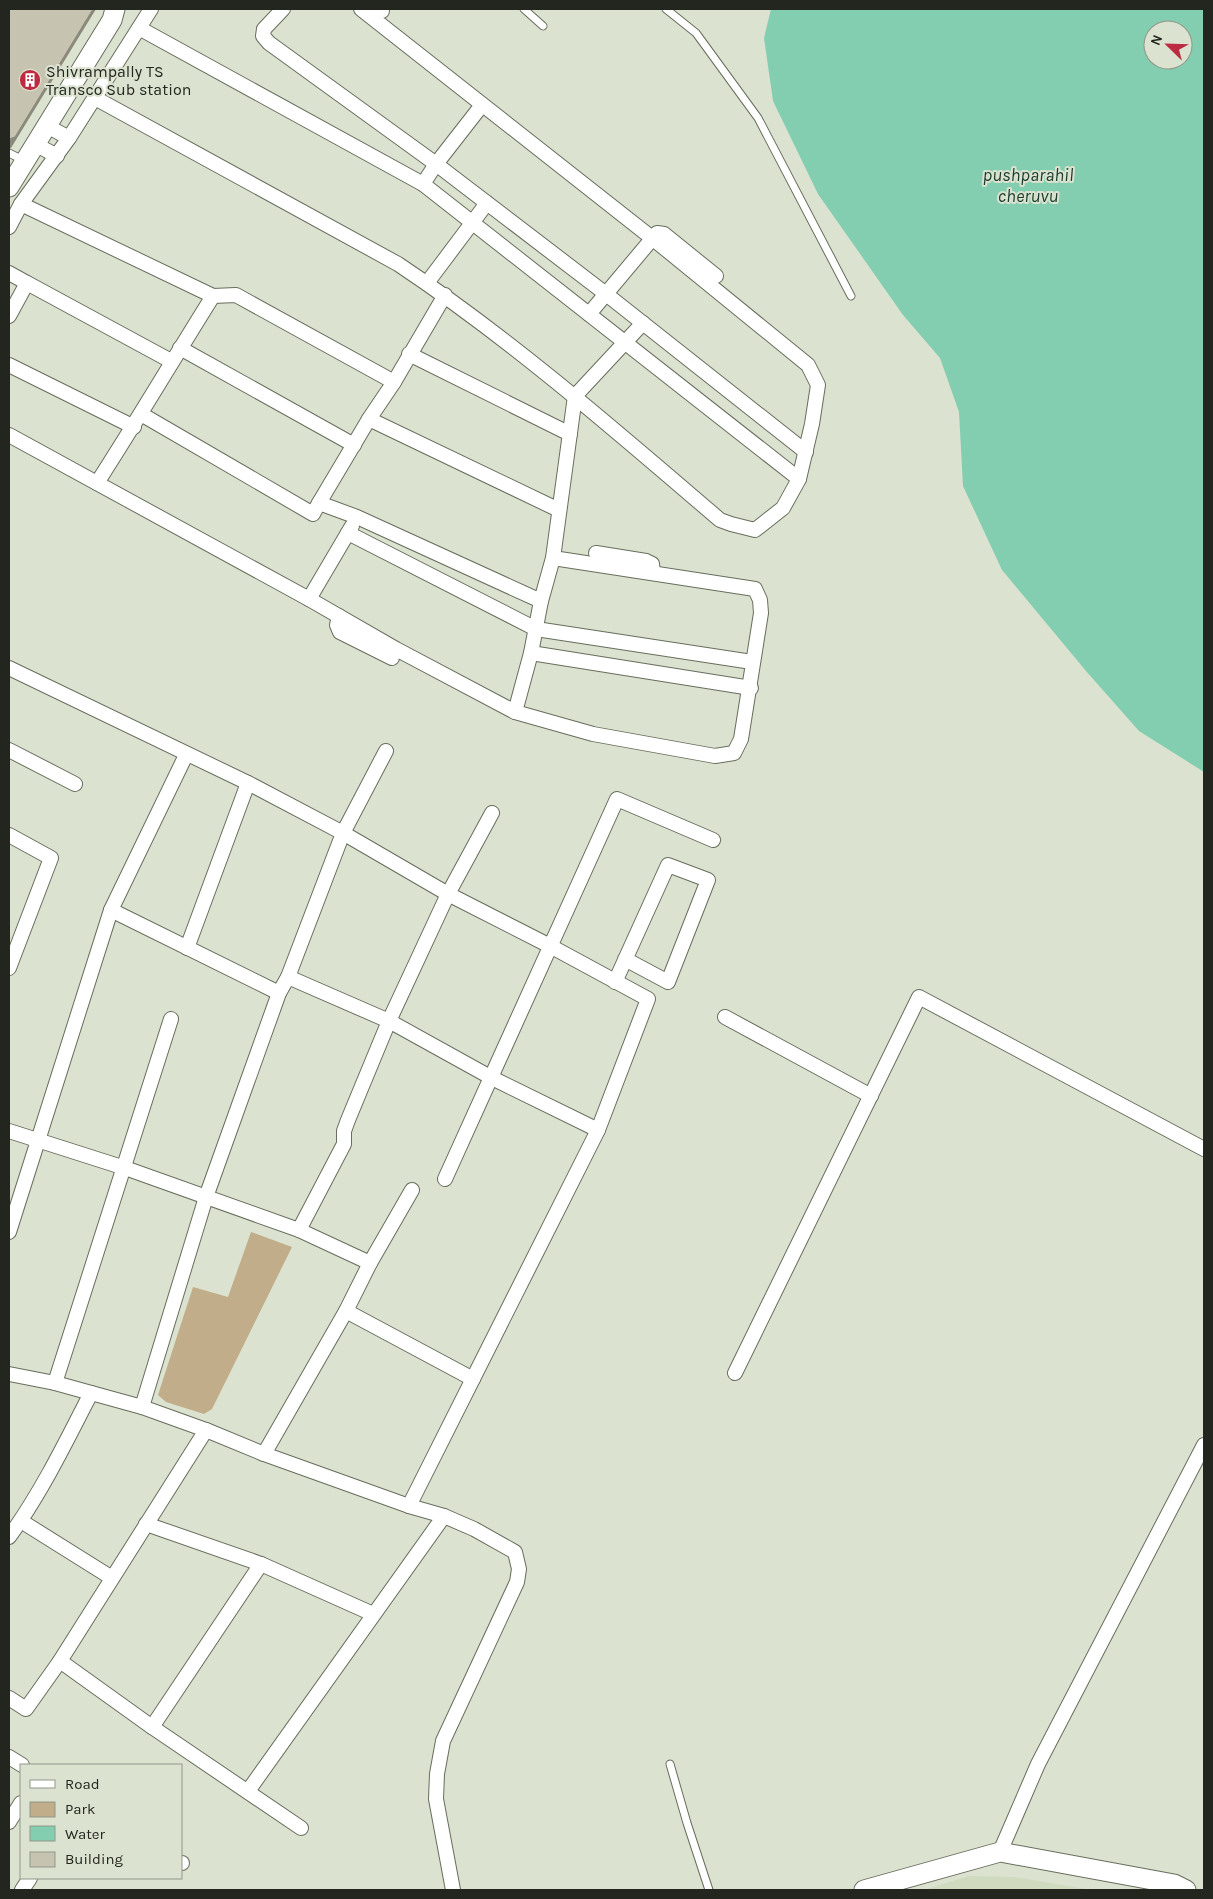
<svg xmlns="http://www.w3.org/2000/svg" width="1213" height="1899" font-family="Karla,sans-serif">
  <rect width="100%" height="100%" fill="#dbe2cf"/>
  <!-- built -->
  <polygon fill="#cfdabf" points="969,1876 1015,1877 1092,1890 924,1890"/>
  <!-- green -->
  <polygon fill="#c1ad89" points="251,1232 292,1247 212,1409 204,1414 166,1402 158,1395 193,1287 228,1297"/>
  <!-- water -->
  <path fill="#83ceb0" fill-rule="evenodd" d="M771,9H1204V772L1139,731L1086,671L1002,570L963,486L959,412L940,358L903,315L818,194L773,101L764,38ZM1153,30H1183V60H1153Z"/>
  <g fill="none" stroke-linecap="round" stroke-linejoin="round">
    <!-- lane casing -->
    <g stroke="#676e5d" stroke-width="9">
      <g id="lane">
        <polyline points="524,9 543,26"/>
        <polyline points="666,9 696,33 758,118 851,296"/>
        <polyline points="9,153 25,161"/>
        <polyline points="670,1764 687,1823 709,1890"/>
      </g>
    </g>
    <!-- street casing -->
    <g stroke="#676e5d" stroke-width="16">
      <g id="street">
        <polyline points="283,9 264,29 263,36 269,43 436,164 606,294 806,452"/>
        <polyline points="380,9 382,11"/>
        <polyline points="139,28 423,184 799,479"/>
        <path d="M95,98L398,264C512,340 616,431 720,520L731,524L755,530L783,508L799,479L812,424L818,385L808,365L652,238L361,9"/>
        <polyline points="47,126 69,138"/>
        <polyline points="35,144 57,156"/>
        <polyline points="423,184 436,164 482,105"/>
        <polyline points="21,204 213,296 236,295 394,382"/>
        <polyline points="9,227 21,204 69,138 151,9"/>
        <polyline points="9,273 27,283 9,316"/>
        <polyline points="27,283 171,361"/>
        <polyline points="427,283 487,203"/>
        <polyline points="445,295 394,382 369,419 319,503 357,517 541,601 553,558"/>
        <polyline points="589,314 657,233 664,234 716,276"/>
        <polyline points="180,348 354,445"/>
        <polyline points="409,354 570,434"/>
        <polyline points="9,365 134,427"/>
        <polyline points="141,414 313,514 319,503"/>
        <polyline points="369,419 559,510"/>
        <polyline points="9,435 309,599 396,649 515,712 593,734 715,756 734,753 741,739 761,613 760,600 755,589 553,558 575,396 643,323"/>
        <path d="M97,483C137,421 174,358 213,296"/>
        <polyline points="348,533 536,629 752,662"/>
        <polyline points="596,553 646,561 652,564 653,573"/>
        <polyline points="309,599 352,526"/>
        <polyline points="339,616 337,625 340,632 392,658"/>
        <polyline points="531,653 751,688"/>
        <polyline points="9,668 248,783 343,833 448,894 552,947 648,999 598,1130 409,1506"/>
        <polyline points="515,712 531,653 541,601"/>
        <polyline points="9,750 75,784"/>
        <polyline points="186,755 111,910 279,993"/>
        <polyline points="9,835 51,858 9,968"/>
        <polyline points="187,948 248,783"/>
        <polyline points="288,977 389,1021 492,1078 598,1130"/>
        <polyline points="615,982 668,865 708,880 668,982 625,959"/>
        <polyline points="725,1017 871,1096"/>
        <polyline points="9,1131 125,1168 299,1230 370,1263"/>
        <polyline points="445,1179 617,799 713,840"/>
        <polyline points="299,1230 344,1144 344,1131 348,1120 389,1021 448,894 492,813"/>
        <polyline points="9,1232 111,910"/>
        <polyline points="346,1311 473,1379"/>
        <polyline points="735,1373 919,997 1204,1149"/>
        <polyline points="9,1374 55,1383 142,1407 206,1430 264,1454 409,1506 444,1516 474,1529 515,1552 519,1569 517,1582 443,1741 437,1774 436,1799 453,1890"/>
        <polyline points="55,1383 171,1019"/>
        <polyline points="142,1407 206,1197 279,993 288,977 343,833 386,751"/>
        <polyline points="264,1454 346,1311 370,1263 412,1190"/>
        <polyline points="21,1521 112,1578"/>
        <polyline points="146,1524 261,1564 373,1614"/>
        <path d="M9,1537C41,1493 66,1442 91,1393"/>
        <polyline points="60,1661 152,1727 301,1828"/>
        <polyline points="9,1698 26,1709 60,1661 206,1430"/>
        <polyline points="152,1727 261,1564"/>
        <polyline points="9,1757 22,1765"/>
        <polyline points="248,1791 444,1516"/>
        <polyline points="9,1822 21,1803"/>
        <polyline points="1000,1852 1038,1764 1204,1445"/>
        <polyline points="181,1863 182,1863"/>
        <polyline points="22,1890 30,1878"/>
      </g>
    </g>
    <!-- secondary casing -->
    <g stroke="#676e5d" stroke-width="21">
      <g id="secondary">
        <polyline points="9,187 112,20 115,9"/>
        <polyline points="864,1890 1000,1852 1174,1884 1186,1890"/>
      </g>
    </g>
    <!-- lane -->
    <use href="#lane" stroke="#fff" stroke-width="7"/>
    <!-- street -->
    <use href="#street" stroke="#fff" stroke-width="14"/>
    <!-- secondary -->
    <use href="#secondary" stroke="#fff" stroke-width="19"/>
  </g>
  <!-- shaded-wall -->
  <polygon fill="#8b897b" points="93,9 96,9 11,148 9,149 9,139"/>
  <!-- building -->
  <polygon fill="#c6c4b0" stroke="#8b897b" points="9,9 93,9 15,137 9,139"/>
  <!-- icons -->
  <defs>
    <g id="building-disc" transform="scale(1.125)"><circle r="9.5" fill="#bc2b3f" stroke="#dbe2cf"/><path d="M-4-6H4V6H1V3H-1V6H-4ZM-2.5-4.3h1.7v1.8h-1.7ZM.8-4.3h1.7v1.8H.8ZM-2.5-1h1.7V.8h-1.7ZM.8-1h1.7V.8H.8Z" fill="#fff"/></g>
  </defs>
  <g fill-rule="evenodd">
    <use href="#building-disc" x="30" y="80"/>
  </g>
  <g text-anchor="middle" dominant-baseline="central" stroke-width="4" stroke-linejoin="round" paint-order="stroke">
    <!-- poi labels -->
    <g font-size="16" fill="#23261f" stroke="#dbe2cf" text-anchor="start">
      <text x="46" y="71">Shivrampally TS<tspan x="46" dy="18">Transco Sub station</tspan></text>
    </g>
    <!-- water labels -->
    <g font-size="18" font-style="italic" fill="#193c2f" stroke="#dbe2cf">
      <text x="1028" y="175">pushparahil<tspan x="1028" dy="21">cheruvu</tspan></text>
    </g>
  </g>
  <!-- border -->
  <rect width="1213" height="1899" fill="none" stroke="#23261f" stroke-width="20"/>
  <!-- legend -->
  <rect x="20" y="1764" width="162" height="115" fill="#dbe2cf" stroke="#919789"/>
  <rect x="30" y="1780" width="25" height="8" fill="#ffffff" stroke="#919789"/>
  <text x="65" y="1789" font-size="15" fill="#23261f">Road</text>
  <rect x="30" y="1802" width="25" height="15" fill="#c1ad89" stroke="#919789"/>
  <text x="65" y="1814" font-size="15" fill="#23261f">Park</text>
  <rect x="30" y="1826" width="25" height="15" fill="#83ceb0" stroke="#919789"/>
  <text x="65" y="1839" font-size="15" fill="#23261f">Water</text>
  <rect x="30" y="1852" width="25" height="15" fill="#c6c4b0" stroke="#919789"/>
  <text x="65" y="1864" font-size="15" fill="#23261f">Building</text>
  <!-- north arrow -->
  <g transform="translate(1168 45) rotate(293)"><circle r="24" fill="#dbe2cf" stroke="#919789"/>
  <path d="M0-4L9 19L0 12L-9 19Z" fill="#bc2b3f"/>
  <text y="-8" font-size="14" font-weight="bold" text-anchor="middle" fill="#23261f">N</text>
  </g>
</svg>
